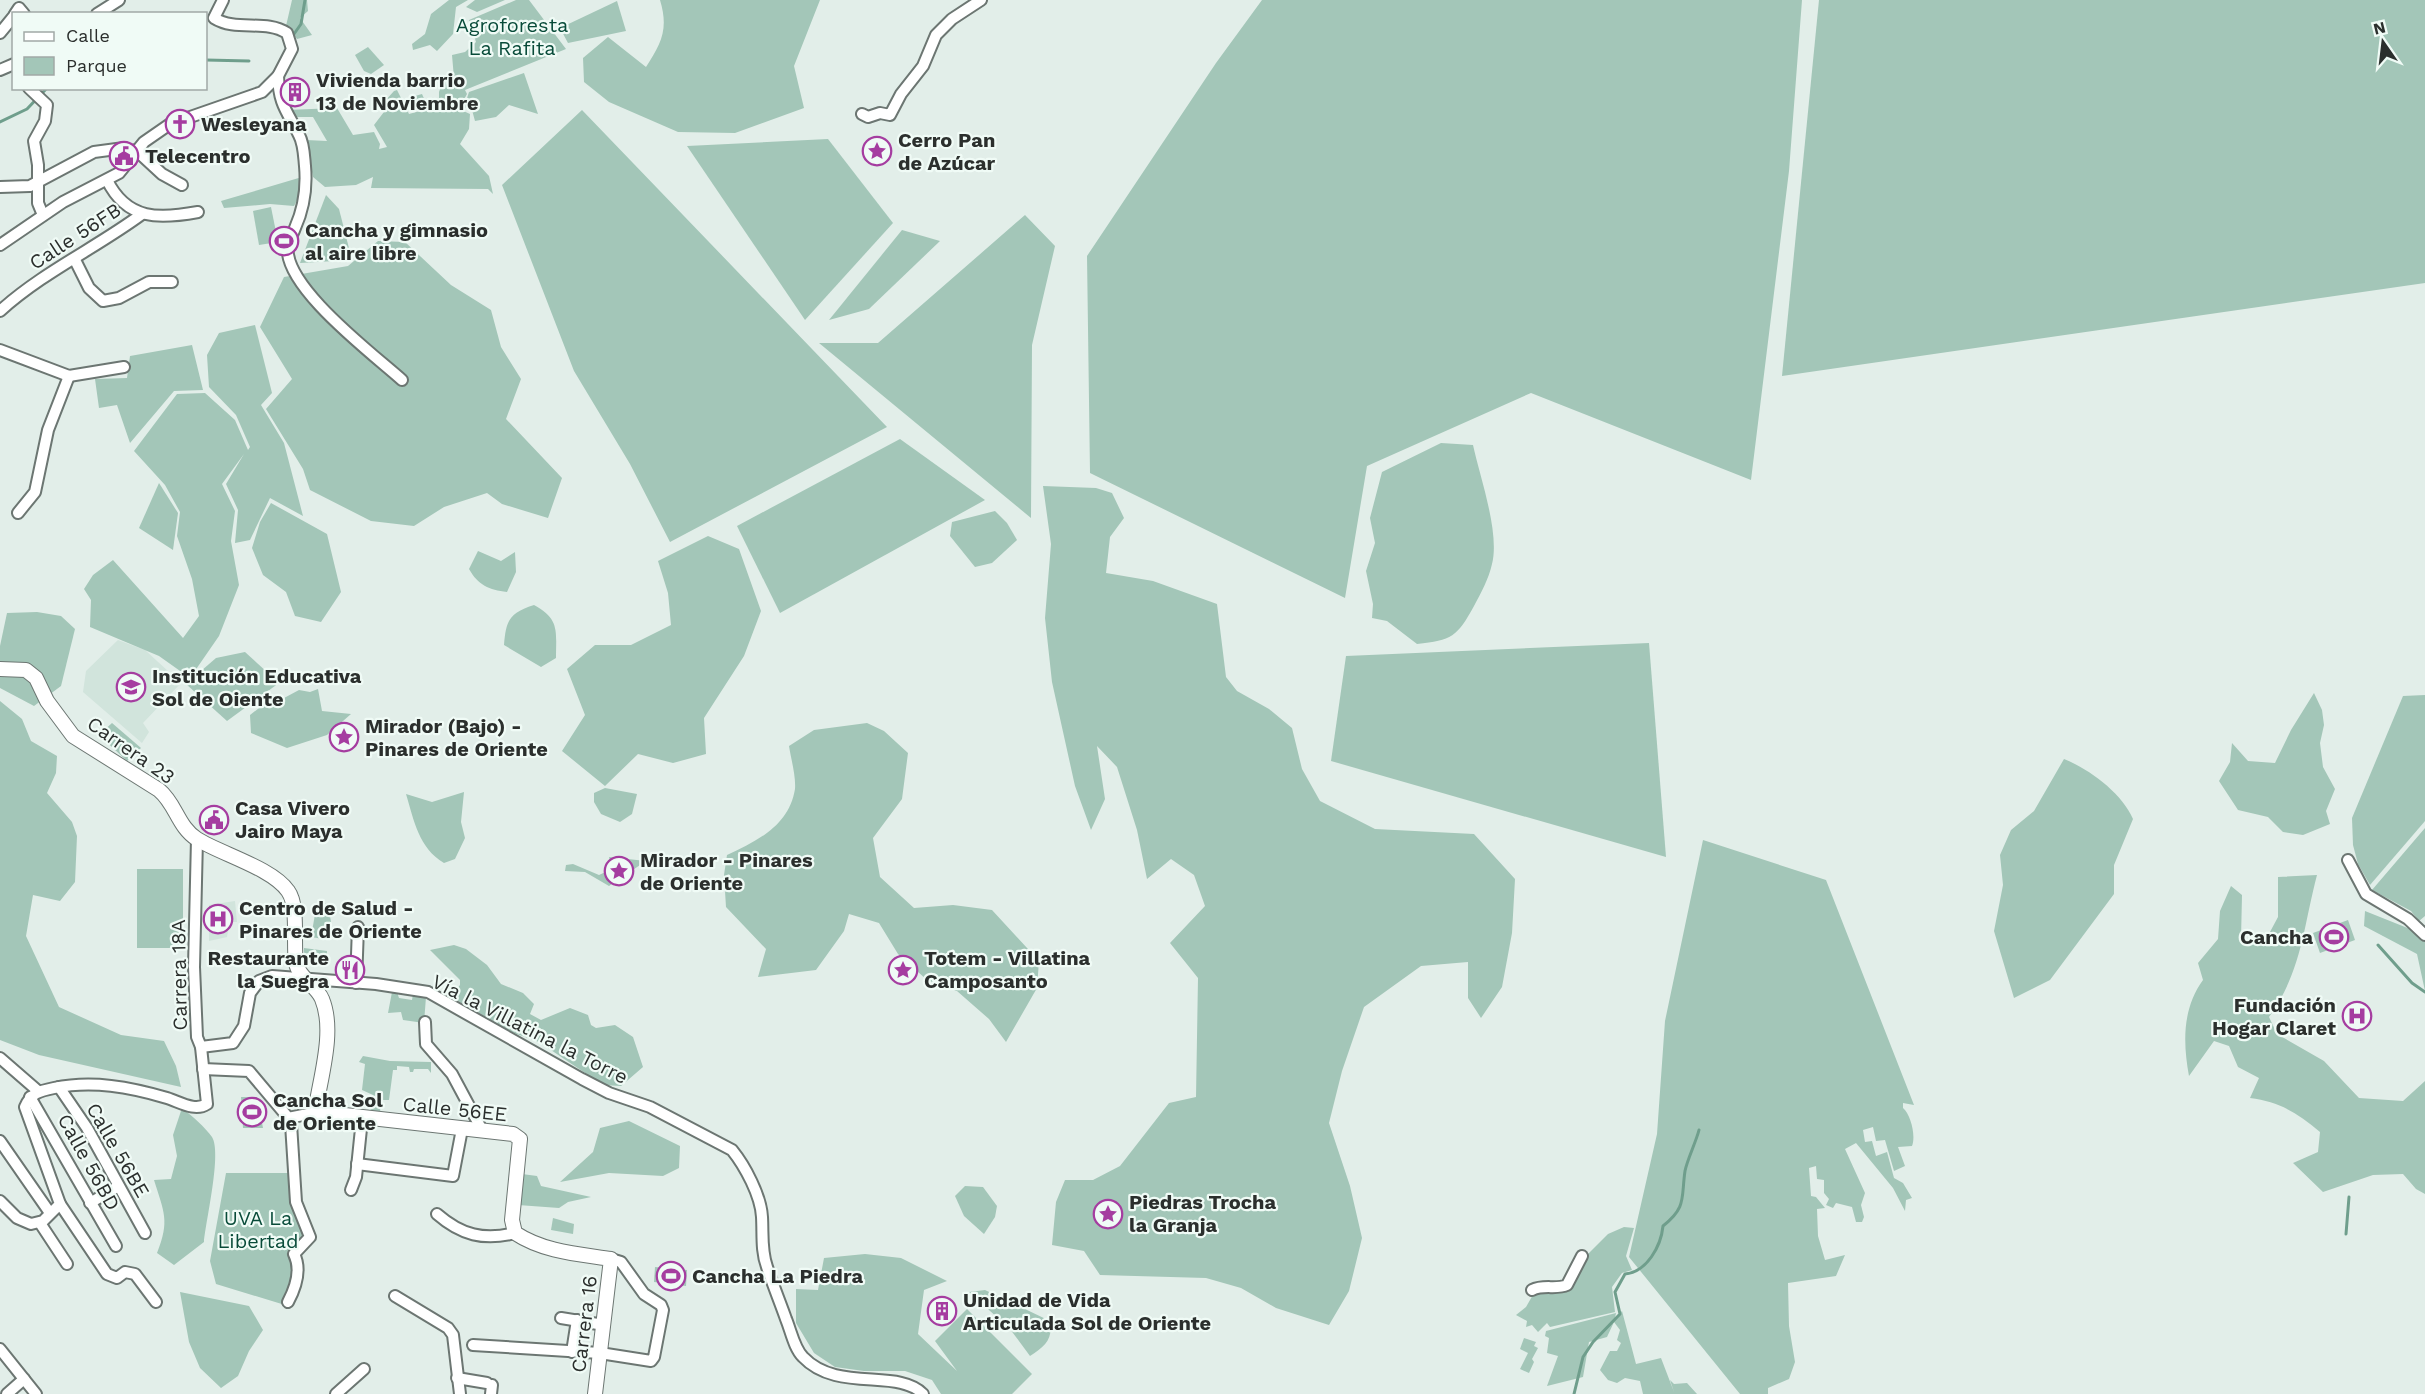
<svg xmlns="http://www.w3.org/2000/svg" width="2425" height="1394" font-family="'Work Sans',sans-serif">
  <rect width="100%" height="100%" fill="#e2eee9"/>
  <!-- built -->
  <g fill="#d1e4dc">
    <polygon points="118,640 145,650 181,683 143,723 149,732 142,743 83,692 86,671"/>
    <polygon points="235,901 237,922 231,922 229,926 227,937 209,941 209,905"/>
  </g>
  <!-- green -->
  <g fill="#a3c6b8">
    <polygon points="292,0 307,0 308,11 300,18 312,35 297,39 286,26"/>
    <polygon points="449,0 468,0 456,7 453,34 437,51 430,45 413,50 412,44 425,34 431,14"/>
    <polygon points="475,0 505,0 477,12 466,7"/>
    <polygon points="516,0 529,0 566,49 465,90 467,94 459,109 470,114 469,129 460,144 489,176 493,194 488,189 371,188 373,177 356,185 325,187 313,177 306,140 327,141 313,117 295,117 286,110 337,108 353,135 374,132 380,144 379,149 387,147 374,125 387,108 385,101 394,91 397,90 409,114 420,111 415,96 422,94 426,103 439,102 439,92 444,78 448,89 454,78 452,55 465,52 476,42 469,20"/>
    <path d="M660,0H820L794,66L804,108L735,133L678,132L609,102L584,82L583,58L608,37L646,67C661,43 669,30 660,0Z"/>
    <polygon points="1262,0 1802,0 1789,171 1751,480 1531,393 1367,466 1345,598 1090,473 1087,256 1216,63"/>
    <polygon points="1819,0 2425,0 2425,283 1782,376"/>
    <polygon points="617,1 626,31 568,43 560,28"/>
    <polygon points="368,47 384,65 371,74 364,71 355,55"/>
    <polygon points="524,73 538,114 509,105 496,117 475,121 472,110 464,107 469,92"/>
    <polygon points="582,110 887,427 670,542 630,464 574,371 502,185"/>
    <polygon points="828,139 893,223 805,320 687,146"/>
    <polygon points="302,177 301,193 294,206 270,204 224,208 221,201"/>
    <polygon points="326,195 339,209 352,260 300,263"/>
    <polygon points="271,207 278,242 259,245 253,211"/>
    <polygon points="1025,215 1055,246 1032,345 1031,518 819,343 878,343"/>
    <polygon points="902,230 940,241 869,309 829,320"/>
    <polygon points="378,241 405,242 451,285 491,310 501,347 521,379 506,419 562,478 548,518 502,504 487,493 444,507 414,526 371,521 310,490 303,469 266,409 292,379 260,327 284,277 348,266"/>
    <polygon points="255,325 272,393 261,405 284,443 303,516 270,498 250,540 235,543 238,510 226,484 244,454 222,484 235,511 231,541 239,585 219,636 190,678 159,656 90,627 91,600 84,589 93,575 113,560 183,638 199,616 192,579 177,536 180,512 165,485 134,451 177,394 205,393 235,420 248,450 250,447 236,415 209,387 207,355 219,333"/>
    <polygon points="192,345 203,390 174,391 130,443 117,405 99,408 95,379 127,378 130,356"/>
    <polygon points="900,439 985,500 780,613 737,526"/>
    <path d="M1441,443L1473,445C1480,477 1500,533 1492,564C1489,578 1481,593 1474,606C1457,637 1452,640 1417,644L1387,621L1372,618L1373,604L1366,571L1375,543L1370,518L1382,472Z"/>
    <polygon points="159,483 178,513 173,550 139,528"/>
    <polygon points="1043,486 1096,488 1112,493 1124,518 1110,537 1106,573 1153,581 1217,604 1226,677 1237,691 1269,709 1292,728 1302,769 1320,801 1375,829 1474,834 1515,879 1512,933 1502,987 1481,1018 1468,998 1468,962 1421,966 1364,1007 1342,1071 1329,1123 1350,1186 1362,1238 1349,1291 1329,1325 1276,1308 1241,1288 1206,1278 1100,1275 1084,1251 1052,1245 1056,1202 1065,1180 1093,1180 1120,1166 1169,1103 1196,1097 1198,978 1170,943 1205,906 1194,875 1171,859 1147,879 1137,830 1117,767 1097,746 1105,799 1091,830 1075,786 1052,682 1045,618 1051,544"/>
    <polygon points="271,503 327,534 341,592 321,622 295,616 286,592 263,575 252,548 260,522"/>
    <polygon points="995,511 1007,523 1017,540 992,563 975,567 950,536 952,522"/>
    <polygon points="708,536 739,549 761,611 744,656 704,718 706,754 673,763 638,754 605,786 562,751 585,715 567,669 595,645 631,645 671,625 668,593 658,561"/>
    <path d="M478,551L501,561L515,552L516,572L507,592C489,590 478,585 469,569Z"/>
    <path d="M534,605C560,619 556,631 556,658L541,667L504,645C506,621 509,613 534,605Z"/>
    <polygon points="37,612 61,616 75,629 61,686 34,706 0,688 0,646 7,613"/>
    <polygon points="1649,643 1666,857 1331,761 1346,656"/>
    <polygon points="245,652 279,683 227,721 186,684 216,658"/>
    <polygon points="318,689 322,711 351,714 327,735 287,748 251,733 250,715 268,701 271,705 299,690 310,692"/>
    <polygon points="2314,693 2322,710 2324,725 2320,743 2323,767 2335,789 2326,811 2330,824 2303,835 2283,832 2268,817 2238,810 2219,781 2230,762 2232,743 2248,761 2275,763 2291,730"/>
    <polygon points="2425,695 2425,821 2370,885 2358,864 2353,845 2352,818 2403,696"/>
    <polygon points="0,701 22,719 31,741 57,756 56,773 47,793 72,822 77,836 75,882 60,901 33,895 26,936 59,1007 121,1035 164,1041 176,1066 181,1087 39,1055 0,1040"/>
    <polygon points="112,723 141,748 127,761 99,735"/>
    <path d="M867,723L884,731L908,753L902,799L873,838L880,877L914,908L953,905L992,910L1039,961L1037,988L1006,1042L989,1019L957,991L927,980L898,954L879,923L849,914L844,931L816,970L758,977L766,949L726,907L724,875L727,855C757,841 789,826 795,789C796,776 791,759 789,746L814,730Z"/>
    <polygon points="347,724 357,735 340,750 330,738"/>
    <path d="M2064,759C2089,769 2122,793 2133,819L2114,865V894L2050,980L2014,998L1994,931L2003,885L2000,855L2011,830L2034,811Z"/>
    <polygon points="605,788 637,794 632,814 620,822 601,814 594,802 594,793"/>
    <path d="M464,792L461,822L465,838L455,859L444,863C419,848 414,821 406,794L432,802Z"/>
    <polygon points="2425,828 2425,916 2419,921 2411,911 2372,890"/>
    <path d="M1703,840L1826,880L1914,1105L1903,1103V1108C1911,1115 1916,1136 1912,1146L1898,1147L1905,1166L1894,1171L1885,1140L1876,1141L1873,1127L1863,1130L1865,1142L1872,1141L1876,1156L1887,1152L1894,1178L1903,1183L1912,1198L1906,1200L1905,1211L1893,1188L1856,1143L1845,1149L1865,1193L1861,1205L1864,1217L1862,1222H1856L1852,1207L1836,1203L1833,1208L1826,1205L1829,1199L1824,1193V1180L1817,1179L1816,1166L1809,1168L1811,1196L1816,1197L1825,1208L1817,1209L1818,1236L1825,1260L1845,1255L1836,1276L1788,1283L1789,1326L1795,1362L1789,1379L1768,1388V1394H1740L1629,1257L1657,1134L1665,1021Z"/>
    <polygon points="609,857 646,861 609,886 585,872 565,871 566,865 573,864 599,875 612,869"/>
    <rect x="137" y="869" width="46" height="79"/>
    <path d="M2317,875C2303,928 2302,971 2269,1017L2277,1034L2324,1061L2359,1098L2403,1101L2425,1081V1194L2416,1189L2403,1174L2373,1175L2323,1192L2293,1163L2318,1152L2320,1132C2298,1113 2280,1102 2250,1098L2259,1078L2238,1067L2229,1046L2214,1041L2189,1076C2183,1043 2182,1009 2203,980L2198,963L2218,939L2220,911L2231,886L2242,895L2241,939L2263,945L2278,917V877Z"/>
    <polygon points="317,903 328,904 332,928 329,940 311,937"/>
    <polygon points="2365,911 2415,931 2425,925 2425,991 2417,954 2364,926"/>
    <polygon points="2348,920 2355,940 2320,953 2313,933"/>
    <polygon points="454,945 466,949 487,965 501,984 523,993 534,1004 530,1014 541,1020 570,1008 588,1015 591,1025 596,1028 615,1025 633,1037 643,1067 621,1086 603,1085 539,1042 514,1033 451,997 460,985 460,980 430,950"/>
    <polygon points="304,948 327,951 327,961 304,959"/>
    <polygon points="392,992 397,992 399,998 412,1000 413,994 426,997 424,1023 403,1020 401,1012 388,1013"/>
    <polygon points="363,1056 390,1061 431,1062 431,1073 428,1069 414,1069 413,1072 410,1072 409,1067 397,1066 397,1070 393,1070 389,1100 381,1100 380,1113 370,1112 373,1095 362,1090 365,1064 359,1062"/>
    <polygon points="241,1097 257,1097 263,1128 243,1128"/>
    <path d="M182,1108C192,1116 205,1127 212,1137C222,1153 206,1220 204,1242L174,1265L157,1253C170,1221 164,1212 154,1180L171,1179L177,1156L173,1135Z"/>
    <polygon points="629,1121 680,1146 679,1168 663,1176 609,1173 560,1182 593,1152 600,1128"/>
    <path d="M226,1173H292L307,1232C294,1253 292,1281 285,1305L216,1284L210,1261Z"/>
    <polygon points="522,1174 537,1176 541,1186 591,1197 568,1202 559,1208 518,1205"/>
    <polygon points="965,1186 983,1187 997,1206 995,1217 984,1234 964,1216 955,1196"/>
    <polygon points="553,1218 574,1224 573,1234 551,1230"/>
    <polygon points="1624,1227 1634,1228 1626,1256 1632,1270 1622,1273 1612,1287 1615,1312 1550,1327 1547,1323 1538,1332 1532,1325 1526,1327 1527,1321 1516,1315 1526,1307 1534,1293 1570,1289 1585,1257 1608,1234"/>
    <polygon points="865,1254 901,1258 947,1281 924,1290 918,1334 957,1371 935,1341 967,1309 1032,1374 1012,1394 941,1394 932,1380 905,1371 864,1371 835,1367 814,1353 796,1323 796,1289 818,1290 824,1258"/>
    <polygon points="655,1267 687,1270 686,1286 654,1282"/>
    <path d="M985,1290L1050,1321C1053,1340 1045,1346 1030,1356L1010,1329L969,1292Z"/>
    <polygon points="180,1292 249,1306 263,1330 249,1351 238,1376 221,1388 200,1368 189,1342"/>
    <polygon points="1622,1311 1636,1364 1661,1358 1674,1392 1670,1380 1674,1384 1687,1383 1697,1394 1643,1394 1640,1381 1625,1378 1617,1383 1608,1380 1600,1370 1610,1351 1617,1351 1621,1343 1617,1340 1620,1330 1614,1322 1607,1337 1589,1342 1583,1377 1547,1386 1558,1356 1547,1353 1549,1338 1545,1336 1546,1331 1616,1313 1615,1318"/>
    <polygon points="1524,1338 1536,1342 1534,1346 1538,1348 1532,1359 1534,1362 1529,1373 1520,1369 1528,1353 1520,1349"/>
  </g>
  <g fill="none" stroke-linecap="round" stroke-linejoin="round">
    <!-- stream -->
    <g stroke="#6f9e8c" stroke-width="3">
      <polyline points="294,34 301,24 305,0"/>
      <polyline points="206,60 249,61"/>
      <polyline points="0,122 27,109 47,88"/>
      <polyline points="2378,945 2412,983 2425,992"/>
      <polyline points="2346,1234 2349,1197"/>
      <path d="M1574,1394L1583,1357L1593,1342L1620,1314L1615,1292L1625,1274C1647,1272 1661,1246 1663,1226C1687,1207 1681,1198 1685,1171C1687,1160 1696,1142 1699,1130"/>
    </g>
    <!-- minor casing -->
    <g stroke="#6c7672" stroke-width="14">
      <g id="minor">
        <polyline points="15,14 19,8 24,14"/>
        <polyline points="97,14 119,0"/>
        <polyline points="0,33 14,16"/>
        <polyline points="0,70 14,64"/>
        <path d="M278,76C279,105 287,111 299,135C304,144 304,156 305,166C307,188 304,208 295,228C293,234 289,239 288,245C281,285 373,354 402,380"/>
        <polyline points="29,88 47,105 45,121 34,141 38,165 38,203 43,215"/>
        <polyline points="862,114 868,117 880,113 890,115 901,94 923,66 936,35 952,19 981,0"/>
        <polyline points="136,150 162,174 182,185"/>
        <path d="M107,180C127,221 160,219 198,212"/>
        <polyline points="0,187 30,186 94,152 124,148 129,160"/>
        <path d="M0,245L63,202L119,173L144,142L170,124L262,92L278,76L292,49L287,33C266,19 236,32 214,18L223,0"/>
        <polyline points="75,260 89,288 103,301 119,298 149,282 172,282"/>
        <path d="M0,311C43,272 96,248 142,214"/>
        <polyline points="0,350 69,376 124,367"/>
        <polyline points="18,513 35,492 48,430 69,376"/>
        <polyline points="2348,860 2366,894 2408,919 2425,935"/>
        <polyline points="356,983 358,927"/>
        <polyline points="425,1022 426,1044 452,1074 482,1130"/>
        <path d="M201,1047L233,1043L244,1026L250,993L259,981L272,976L376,984L428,992L582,1079L609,1093L650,1107L732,1150C745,1166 761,1196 762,1217C763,1234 761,1251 767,1267C773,1285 780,1302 786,1319C791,1331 794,1348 803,1357C837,1393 898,1368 923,1394"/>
        <polyline points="0,1058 38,1091"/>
        <path d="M203,1069L249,1071L286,1115L291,1124L296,1202L310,1237L294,1254C302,1270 296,1287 288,1302"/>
        <polyline points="59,1087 87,1128 145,1233"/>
        <polyline points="30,1097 116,1246"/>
        <polyline points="288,1118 318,1112"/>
        <polyline points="0,1141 50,1213"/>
        <polyline points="357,1164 453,1176 462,1129"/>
        <polyline points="351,1190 356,1177 362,1119"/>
        <path d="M0,1201L17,1218L31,1224L43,1221L60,1204L25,1107C31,1093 39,1091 54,1088C92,1080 130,1087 167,1098C180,1102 195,1112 207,1104L201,1047L197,1037L194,967L197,839"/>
        <polyline points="90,1203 117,1187"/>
        <polyline points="60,1204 107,1274 117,1278 125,1272 135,1274 156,1302"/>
        <path d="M437,1214C461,1235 484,1241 515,1233"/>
        <polyline points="40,1223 67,1264"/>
        <path d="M1532,1290C1544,1284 1556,1290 1567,1285L1582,1256"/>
        <polyline points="395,1296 448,1328 453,1335 460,1394"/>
        <polyline points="561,1318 604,1325"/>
        <polyline points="473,1345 600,1353 651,1361 654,1357 663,1310 661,1305 644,1294 621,1262 611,1259"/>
        <polyline points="0,1349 36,1394"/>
        <polyline points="572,1352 577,1320"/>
        <polyline points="457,1378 487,1383"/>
        <polyline points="7,1394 24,1379"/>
        <polyline points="336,1394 364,1369"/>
        <polyline points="491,1394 492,1385"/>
      </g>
    </g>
    <!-- tertiary casing -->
    <g stroke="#6c7672" stroke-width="16">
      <path id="tertiary" d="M0,669L26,670L36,678L47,701L73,736L159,790C176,804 178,827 197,839C221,854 272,868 288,891C299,906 293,944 296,963C298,977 317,986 322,999C335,1030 321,1075 316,1107L318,1112L513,1134L520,1139L512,1220L515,1233C544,1252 578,1254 611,1259L595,1394"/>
    </g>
    <!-- minor -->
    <use href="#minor" stroke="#fff" stroke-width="10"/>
    <!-- tertiary -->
    <use href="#tertiary" stroke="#fff" stroke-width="14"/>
  </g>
  <!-- icons -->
  <defs>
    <g id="building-ring" transform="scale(1.5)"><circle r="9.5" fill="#f0fbf6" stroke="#a53da0" stroke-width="1.5"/><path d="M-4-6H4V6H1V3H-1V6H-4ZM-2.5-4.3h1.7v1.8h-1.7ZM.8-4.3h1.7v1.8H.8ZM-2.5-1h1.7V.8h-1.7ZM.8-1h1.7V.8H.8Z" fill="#a53da0"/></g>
    <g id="church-ring" transform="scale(1.5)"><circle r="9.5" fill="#f0fbf6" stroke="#a53da0" stroke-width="1.5"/><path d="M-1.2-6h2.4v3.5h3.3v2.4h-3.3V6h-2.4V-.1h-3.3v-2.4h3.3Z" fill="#a53da0"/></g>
    <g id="sight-ring" transform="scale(1.5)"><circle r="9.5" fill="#f0fbf6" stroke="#a53da0" stroke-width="1.5"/><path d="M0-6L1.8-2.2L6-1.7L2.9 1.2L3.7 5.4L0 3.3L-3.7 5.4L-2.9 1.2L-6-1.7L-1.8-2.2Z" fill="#a53da0"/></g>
    <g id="civic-ring" transform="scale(1.5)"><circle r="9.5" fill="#f0fbf6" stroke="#a53da0" stroke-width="1.5"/><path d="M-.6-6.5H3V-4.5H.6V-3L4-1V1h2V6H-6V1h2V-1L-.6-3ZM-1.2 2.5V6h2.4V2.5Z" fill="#a53da0"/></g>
    <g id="stadium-ring" transform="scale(1.5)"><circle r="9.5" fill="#f0fbf6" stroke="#a53da0" stroke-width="1.5"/><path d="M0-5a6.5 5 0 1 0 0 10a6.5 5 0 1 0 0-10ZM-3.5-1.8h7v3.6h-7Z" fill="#a53da0"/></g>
    <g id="school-ring" transform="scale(1.5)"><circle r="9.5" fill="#f0fbf6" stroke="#a53da0" stroke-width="1.5"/><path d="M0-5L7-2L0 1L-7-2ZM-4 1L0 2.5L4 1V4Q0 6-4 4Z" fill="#a53da0"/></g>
    <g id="hospital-ring" transform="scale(1.5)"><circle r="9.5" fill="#f0fbf6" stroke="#a53da0" stroke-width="1.5"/><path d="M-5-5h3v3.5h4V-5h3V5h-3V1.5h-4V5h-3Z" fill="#a53da0"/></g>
    <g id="restaurant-ring" transform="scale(1.5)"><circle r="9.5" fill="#f0fbf6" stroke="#a53da0" stroke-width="1.5"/><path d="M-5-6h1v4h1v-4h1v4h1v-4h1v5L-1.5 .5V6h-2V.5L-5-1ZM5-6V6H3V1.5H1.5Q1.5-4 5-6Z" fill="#a53da0"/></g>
  </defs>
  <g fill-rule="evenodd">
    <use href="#building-ring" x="295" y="92"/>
    <use href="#church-ring" x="180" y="124"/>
    <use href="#sight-ring" x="877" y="151"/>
    <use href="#civic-ring" x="124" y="156"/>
    <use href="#stadium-ring" x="284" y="241"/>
    <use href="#school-ring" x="131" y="687"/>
    <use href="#sight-ring" x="344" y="737"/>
    <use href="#civic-ring" x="214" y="820"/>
    <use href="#sight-ring" x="619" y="871"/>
    <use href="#hospital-ring" x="218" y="919"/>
    <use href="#stadium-ring" x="2334" y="937"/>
    <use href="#restaurant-ring" x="350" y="970"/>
    <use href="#sight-ring" x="903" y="970"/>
    <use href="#hospital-ring" x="2357" y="1016"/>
    <use href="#stadium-ring" x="252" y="1112"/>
    <use href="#sight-ring" x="1108" y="1214"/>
    <use href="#stadium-ring" x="671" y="1276"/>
    <use href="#building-ring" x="942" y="1311"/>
  </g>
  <g text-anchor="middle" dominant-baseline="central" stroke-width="4.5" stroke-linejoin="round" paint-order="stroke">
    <!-- park labels -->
    <g font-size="20" fill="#084b39" stroke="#f0fbf6">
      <text x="512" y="25">Agroforesta<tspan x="512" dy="23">La Rafita</tspan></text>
      <text x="258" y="1218">UVA La<tspan x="258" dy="23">Libertad</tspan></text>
    </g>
    <!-- poi labels -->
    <g font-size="20" font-weight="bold" fill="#2b2f2d" stroke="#f0fbf6" text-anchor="start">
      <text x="316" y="80">Vivienda barrio<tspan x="316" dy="23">13 de Noviembre</tspan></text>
      <text x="201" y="124">Wesleyana</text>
      <text x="898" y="140">Cerro Pan<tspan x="898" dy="23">de Azúcar</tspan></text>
      <text x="145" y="156">Telecentro</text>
      <text x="305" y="230">Cancha y gimnasio<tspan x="305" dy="23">al aire libre</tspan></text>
      <text x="152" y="676">Institución Educativa<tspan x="152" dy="23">Sol de Oiente</tspan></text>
      <text x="365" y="726">Mirador (Bajo) -<tspan x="365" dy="23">Pinares de Oriente</tspan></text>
      <text x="235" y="808">Casa Vivero<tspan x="235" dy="23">Jairo Maya</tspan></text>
      <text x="640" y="860">Mirador - Pinares<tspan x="640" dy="23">de Oriente</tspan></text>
      <text x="239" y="908">Centro de Salud -<tspan x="239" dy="23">Pinares de Oriente</tspan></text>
      <text x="2313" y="937" text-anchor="end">Cancha</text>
      <text x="329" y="958" text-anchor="end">Restaurante<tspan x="329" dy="23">la Suegra</tspan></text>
      <text x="924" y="958">Totem - Villatina<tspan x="924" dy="23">Camposanto</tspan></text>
      <text x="2336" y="1005" text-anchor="end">Fundación<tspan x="2336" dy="23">Hogar Claret</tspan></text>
      <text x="273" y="1100">Cancha Sol<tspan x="273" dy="23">de Oriente</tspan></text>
      <text x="1129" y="1202">Piedras Trocha<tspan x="1129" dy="23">la Granja</tspan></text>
      <text x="692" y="1276">Cancha La Piedra</text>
      <text x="963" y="1300">Unidad de Vida<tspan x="963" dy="23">Articulada Sol de Oriente</tspan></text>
    </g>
    <!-- street labels -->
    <g font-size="20" fill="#2b2f2d" stroke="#f0fbf6">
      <text transform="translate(75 236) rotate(-33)">Calle 56FB</text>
      <text transform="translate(131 750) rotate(35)">Carrera 23</text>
      <text transform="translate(179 975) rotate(-91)">Carrera 18A</text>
      <text transform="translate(530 1029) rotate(27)">Vía la Villatina la Torre</text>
      <text transform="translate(455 1109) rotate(6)">Calle 56EE</text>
      <text transform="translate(118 1150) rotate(60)">Calle 56BE</text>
      <text transform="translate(89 1162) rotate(61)">Calle 56BD</text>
      <text transform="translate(584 1324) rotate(-83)">Carrera 16</text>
    </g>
  </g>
  <!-- legend -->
  <rect x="12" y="12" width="195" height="78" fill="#f0fbf6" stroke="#a1a9a6" stroke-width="1.5"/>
  <rect x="24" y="32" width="30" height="9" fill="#ffffff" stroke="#a1a9a6" stroke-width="1.5"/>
  <text x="66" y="42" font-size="18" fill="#2b2f2d">Calle</text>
  <rect x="24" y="57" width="30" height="18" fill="#a3c6b8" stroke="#a1a9a6" stroke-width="1.5"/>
  <text x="66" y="72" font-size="18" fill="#2b2f2d">Parque</text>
  <!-- north arrow -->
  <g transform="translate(2383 42) rotate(346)" stroke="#f0fbf6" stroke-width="4.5" paint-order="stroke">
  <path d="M0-4.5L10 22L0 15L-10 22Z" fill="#2b2f2d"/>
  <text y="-9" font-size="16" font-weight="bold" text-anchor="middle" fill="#2b2f2d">N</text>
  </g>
</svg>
